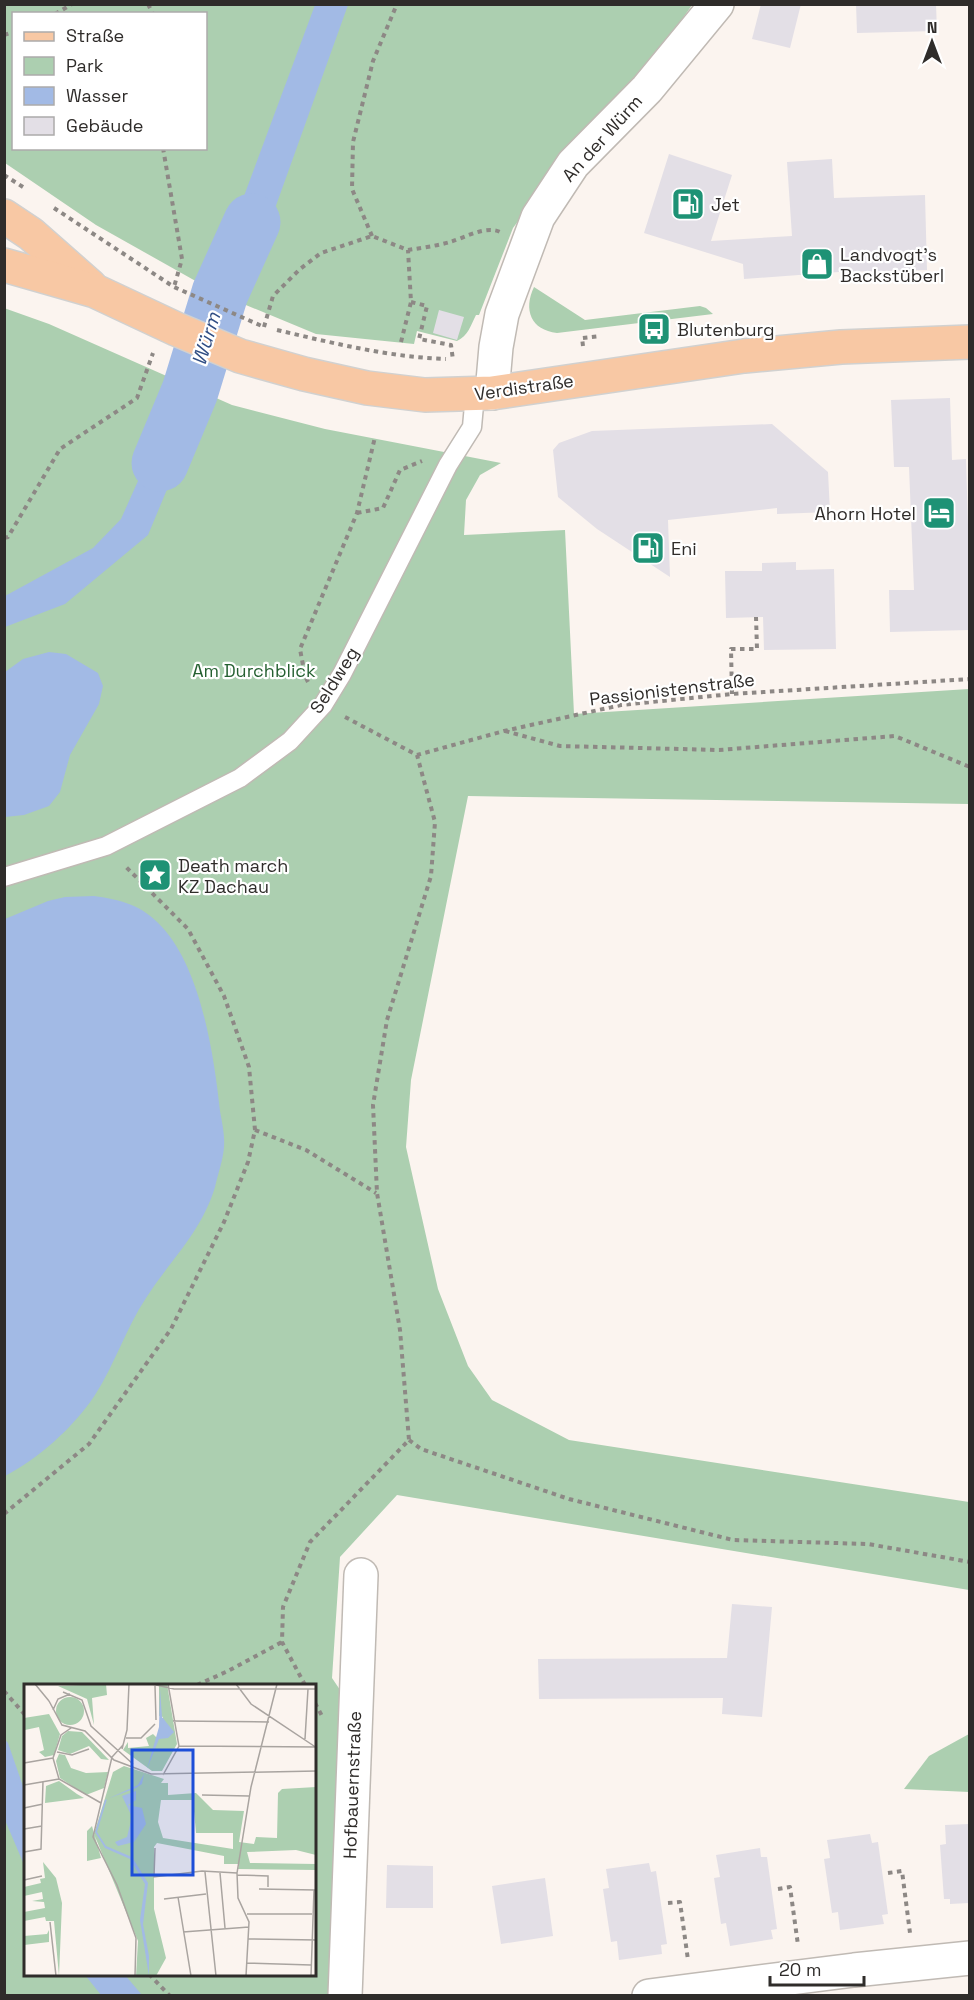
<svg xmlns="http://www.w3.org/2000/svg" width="974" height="2000" font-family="'Space Grotesk',sans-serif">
  <rect width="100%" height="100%" fill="#fbf4ef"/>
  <!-- green -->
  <g fill="#accfb0" fill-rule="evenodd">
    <path d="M4,5H692L665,44L550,178L513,228L479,315H476C471,325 468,336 457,341L417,331L414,344L316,334L241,303L244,295L212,279L208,288L96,225L5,163ZM14,14H206V148H14Z"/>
    <path d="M534,287L585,320L700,306L706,308L713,314L557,333C531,330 523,310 534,287Z"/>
    <path d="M4,308L49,324L232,405L325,429L501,463L480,475L466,500L464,535L565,530L574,714L969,689V804L468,796L411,1080L406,1147L438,1289L468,1366L492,1400L569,1440L969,1502V1590L397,1495L340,1557L332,1678L369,1733L358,1995H5ZM26,1685H315V1974H26Z"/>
    <polygon points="969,1734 969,1792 904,1789 929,1756"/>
  </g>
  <!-- water -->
  <g fill="#a2bae5">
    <polygon points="315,5 348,5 241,303 209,290"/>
    <polygon points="180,387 206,396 148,535 65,604 5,627 5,596 93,548 121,519"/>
    <polygon points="49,652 66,654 98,673 103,686 99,704 70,755 60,792 49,806 24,815 5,817 5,672 23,659"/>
    <path d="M94,896C122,900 142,905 162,927C201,969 214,1055 220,1111C222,1122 225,1136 224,1147C223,1160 218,1174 215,1187C201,1233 171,1259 146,1298C126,1328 115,1364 95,1395C73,1428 39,1458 5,1476V919L48,901L65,897Z"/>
    <polygon points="4,1738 8,1743 25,1792 25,1867 5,1820"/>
    <polygon points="85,1975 125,1975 142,1995 101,1995"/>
  </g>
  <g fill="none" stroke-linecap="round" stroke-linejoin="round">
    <!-- river -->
    <polyline stroke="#a2bae5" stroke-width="57" points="160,463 190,391 220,293 252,222"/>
  </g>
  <!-- building -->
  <g fill="#e3dfe6">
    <polygon points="761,4 801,4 790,48 752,39"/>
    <polygon points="856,4 936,4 937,31 857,33"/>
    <polygon points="669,154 732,175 711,241 792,236 787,162 832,159 834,198 925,195 927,270 839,272 744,279 743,264 644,233"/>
    <polygon points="439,310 464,317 457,340 433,333"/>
    <polygon points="950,398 952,460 966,459 969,558 969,630 890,632 889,590 914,590 909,467 894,467 891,400"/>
    <polygon points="772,424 828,472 830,512 777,514 777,508 668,520 670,577 597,529 558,497 553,450 559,443 592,431"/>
    <polygon points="796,562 796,570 834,569 836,649 764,650 763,617 726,618 725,571 762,571 762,563"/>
    <polygon points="732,1604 772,1607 762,1717 722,1714 723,1698 539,1699 538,1659 727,1658"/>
    <polygon points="969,1824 969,1903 950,1904 950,1899 944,1899 940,1845 946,1844 945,1825"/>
    <polygon points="870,1834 872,1843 878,1842 888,1914 882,1915 884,1924 840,1930 838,1912 832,1913 824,1859 830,1858 827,1840"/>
    <polygon points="760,1848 761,1857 767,1857 777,1929 771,1930 773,1939 730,1946 726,1923 721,1924 714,1878 720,1877 716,1855"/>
    <polygon points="649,1863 651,1872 656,1871 667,1944 661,1945 662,1954 619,1960 617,1941 611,1942 603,1889 609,1888 606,1869"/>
    <polygon points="387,1865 433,1866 433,1908 386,1908"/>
    <polygon points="545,1878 553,1936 501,1944 492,1886"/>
  </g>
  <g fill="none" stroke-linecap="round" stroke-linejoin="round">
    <!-- lane casing -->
    <g stroke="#c0bab4" stroke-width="21">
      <polyline id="lane" points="4,877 106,846 240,778 290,741 323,705 342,674 448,465 472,427 475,394"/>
    </g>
    <!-- street casing -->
    <g stroke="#c0bab4" stroke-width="36">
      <g id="street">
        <polyline points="492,393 496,347 502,314 538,217 573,164 647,89 717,4"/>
        <polyline points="345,1996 361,1575"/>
        <polyline points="649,1996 854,1970 970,1958"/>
      </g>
    </g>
    <!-- primary casing -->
    <g stroke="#d1d1d0" stroke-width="36">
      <g id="primary">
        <polyline points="4,216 31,234 90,286"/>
        <polyline points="4,265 95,291 176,329 240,356 304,374 367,388 425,395 492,393 744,356 841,347 970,342"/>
      </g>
    </g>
    <!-- path -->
    <g stroke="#8d8885" stroke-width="4" stroke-dasharray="4.5 4.5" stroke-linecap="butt">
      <polyline points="148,4 153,14"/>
      <polyline points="55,14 72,4"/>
      <polyline points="4,35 14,32"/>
      <polyline points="163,148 182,259 174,287"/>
      <polyline points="4,175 23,187"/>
      <polyline points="54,208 174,287 264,327"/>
      <polyline points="372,236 352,189 353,142 373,61 397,4"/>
      <path d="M408,250C421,248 436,246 450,242C464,238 486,225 500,232"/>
      <polyline points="411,302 427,306 419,339 451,345 453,360"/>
      <polyline points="264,327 273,296 300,269 321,253 372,236 408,250"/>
      <path d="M277,330C333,343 388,357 446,359"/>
      <polyline points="401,342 411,302 408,250"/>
      <polyline points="583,346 582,338 600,336"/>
      <polyline points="357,513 383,508 400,470 422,461"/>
      <polyline points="4,538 8,537 60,449 137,398 153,353"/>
      <polyline points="308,682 305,676 300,649 357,513 375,437"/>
      <polyline points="732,694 731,649 757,649 756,617"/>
      <polyline points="345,717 417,755 504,731 621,705 732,694 970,679"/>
      <polyline points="505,731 560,746 719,750 895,736 970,767"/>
      <polyline points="255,1130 306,1150 376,1193"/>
      <polyline points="409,1440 421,1449 569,1499 733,1540 868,1544 970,1562"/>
      <polyline points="4,1514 89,1444 171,1329 224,1222 248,1162 255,1130 249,1067 224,996 188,929 124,865"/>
      <polyline points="197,1685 228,1671 282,1642"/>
      <polyline points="305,1685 282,1642 283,1607 310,1542 409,1440 400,1330 377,1193 373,1105 387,1020 431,876 435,822 417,755"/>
      <polyline points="4,1691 26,1716"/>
      <polyline points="315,1703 322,1716"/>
      <polyline points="888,1873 902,1871 910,1933"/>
      <polyline points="778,1889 790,1887 798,1945"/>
      <polyline points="668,1903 680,1902 688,1960"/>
      <polyline points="149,1974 170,1996"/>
    </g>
    <!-- lane -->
    <use href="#lane" stroke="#fff" stroke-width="18"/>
    <!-- street -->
    <use href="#street" stroke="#fff" stroke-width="33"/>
    <!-- primary -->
    <use href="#primary" stroke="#f8c8a4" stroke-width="33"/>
  </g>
  <!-- icons -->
  <defs>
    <g id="fuel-square" transform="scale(1.725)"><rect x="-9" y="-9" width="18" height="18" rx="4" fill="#1e9275" stroke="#fff"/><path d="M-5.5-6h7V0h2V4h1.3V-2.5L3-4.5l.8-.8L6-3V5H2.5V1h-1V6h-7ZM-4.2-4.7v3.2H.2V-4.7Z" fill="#fff"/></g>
    <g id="shop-square" transform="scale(1.725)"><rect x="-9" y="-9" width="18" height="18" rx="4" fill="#1e9275" stroke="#fff"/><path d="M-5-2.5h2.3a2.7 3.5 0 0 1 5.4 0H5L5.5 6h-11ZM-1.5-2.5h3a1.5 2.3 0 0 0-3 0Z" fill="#fff"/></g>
    <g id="bus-square" transform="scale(1.725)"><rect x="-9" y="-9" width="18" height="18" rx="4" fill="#1e9275" stroke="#fff"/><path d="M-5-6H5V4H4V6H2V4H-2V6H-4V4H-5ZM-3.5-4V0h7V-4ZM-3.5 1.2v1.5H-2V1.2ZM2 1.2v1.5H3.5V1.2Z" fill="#fff"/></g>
    <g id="hotel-square" transform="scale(1.725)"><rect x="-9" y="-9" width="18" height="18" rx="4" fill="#1e9275" stroke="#fff"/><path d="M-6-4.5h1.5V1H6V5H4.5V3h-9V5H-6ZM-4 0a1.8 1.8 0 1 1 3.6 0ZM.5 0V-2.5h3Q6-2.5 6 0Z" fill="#fff"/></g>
    <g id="sight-square" transform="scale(1.725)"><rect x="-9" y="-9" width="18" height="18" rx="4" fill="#1e9275" stroke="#fff"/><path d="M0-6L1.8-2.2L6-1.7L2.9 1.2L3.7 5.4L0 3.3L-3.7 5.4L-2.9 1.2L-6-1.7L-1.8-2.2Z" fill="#fff"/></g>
  </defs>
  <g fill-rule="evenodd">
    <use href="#fuel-square" x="688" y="204"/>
    <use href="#shop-square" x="817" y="264"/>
    <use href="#bus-square" x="654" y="329"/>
    <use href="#hotel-square" x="939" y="513"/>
    <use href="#fuel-square" x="648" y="548"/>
    <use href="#sight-square" x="155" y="875"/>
  </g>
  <g text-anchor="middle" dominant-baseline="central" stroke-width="4.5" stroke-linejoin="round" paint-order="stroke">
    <!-- street labels -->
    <g font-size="18" fill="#2f2c2a" stroke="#fff">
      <text transform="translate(602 138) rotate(-48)">An der Würm</text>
      <text transform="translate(524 387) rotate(-8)">Verdistraße</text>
      <text transform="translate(334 680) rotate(-58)">Seldweg</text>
      <text transform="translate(672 689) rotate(-7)">Passionistenstraße</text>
      <text transform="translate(352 1785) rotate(-88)">Hofbauernstraße</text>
    </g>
    <!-- poi labels -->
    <g font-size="18" fill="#2f2c2a" stroke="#fff" text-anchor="start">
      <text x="711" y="204">Jet</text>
      <text x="840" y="254">Landvogt's<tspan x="840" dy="21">Backstüberl</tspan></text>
      <text x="677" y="329">Blutenburg</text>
      <text x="916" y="513" text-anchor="end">Ahorn Hotel</text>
      <text x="671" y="548">Eni</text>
      <text x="178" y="865">Death march<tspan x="178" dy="21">KZ Dachau</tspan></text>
    </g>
    <!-- park labels -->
    <g font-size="18" fill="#256031" stroke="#fff">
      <text x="254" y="670">Am Durchblick</text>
    </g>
    <!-- water labels -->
    <g font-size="20" font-style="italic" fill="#314e84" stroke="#fff">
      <text transform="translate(206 339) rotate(-73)">Würm</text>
    </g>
  </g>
  <!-- overview -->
  <g transform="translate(24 1684)">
    <rect width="292" height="292" fill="#fbf4ef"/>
    <path d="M82,0L83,11L68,14L70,41L63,15L34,2ZM135,0H143L153,60L138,87H128L99,66L104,58V64L125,62L122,54L129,50L133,54L139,42V33L135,32ZM32 27a14 14 0 1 1 28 0a14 14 0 1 1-28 0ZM25,30L36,50L30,71L21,73L15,68L20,66L15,43L1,46L0,51V34ZM44,47L58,48L85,76L77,75L65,62L46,70L34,66L38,52ZM35,70L41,71L47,84L62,89L84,88L80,104L62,111L36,94L32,77ZM100,82L140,95L137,99H144V111L172,109L189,126L220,127L215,158L230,160L232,153L253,154L254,109L258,105L292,103V171L272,166L223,168L226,179L292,180V186L214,185L215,180H200V172L133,159L130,163V225L142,274L132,292H112L114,257L70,150L89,88ZM137,116H169L172,149H209V165L139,154L134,138ZM35,97L53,110L60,114L21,119L22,102ZM68,142L77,174L63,177V147ZM19,178L32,194L38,219L35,292L30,237H22L21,233L0,237V228L21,224L20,218L8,217L19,215L18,208L0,212V203L17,199L16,195L0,198L21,194ZM25,246V258L0,261V252L23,250Z" fill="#accfb0" fill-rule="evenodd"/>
    <path d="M136,5L138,33L150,48L144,54L135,55L123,85L135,43ZM120,90L118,100L112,104L83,115L73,148L82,162L108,173L124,199L119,240L125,272V292L116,236L121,200L106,175L81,164L71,148L81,116L114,101ZM112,107V116L104,121L118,124L122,140L110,158L94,162L91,158L103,153L108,133L98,112Z" fill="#a2bae5"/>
    <path fill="none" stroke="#a9a4a0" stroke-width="1.5" d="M11,0L25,17M128,0L150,5H293M212,0L227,20L293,64M131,2L132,36M39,8L58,16L67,42L109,80M25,17L38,41L61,47L90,76L127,90L293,87M29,26L34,15L46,10M149,37L245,38M47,44L37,51L29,74L35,95L77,119M102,54H117L131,40M281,55L284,5M99,61L88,73L69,153L93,201L112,254L111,292M155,62L293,63M98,65L103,46L105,0M33,68L48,71L65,65M0,79L29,74M139,91L155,62L144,0M0,101L35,95M178,111L225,112M0,124L19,120M0,145L18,142M131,164L130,193L178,187L213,189M0,168L17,165L19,97M181,188L192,292M196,189L201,244M213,191L244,192V203M0,196L18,192M235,205L292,206M154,213L167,292M140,215L182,210M223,230H288M26,238L32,292M159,248L225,243M224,255L293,256M223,279L287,281M222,292L225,238L214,214L213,189L227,103L253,0M287,292L290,206"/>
    <path fill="#1d4ed8" fill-opacity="0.15" stroke="#1d4ed8" stroke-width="3" d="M108,66H169V191H108Z"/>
    <rect width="292" height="292" fill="none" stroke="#2f2c2a" stroke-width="3"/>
  </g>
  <!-- border -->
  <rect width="974" height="2000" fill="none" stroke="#2f2c2a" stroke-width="12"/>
  <!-- legend -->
  <rect x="12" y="12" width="195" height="138" fill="#ffffff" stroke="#acabaa" stroke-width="1.5"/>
  <rect x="24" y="32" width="30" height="9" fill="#f8c8a4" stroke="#acabaa" stroke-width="1.5"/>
  <text x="66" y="42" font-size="18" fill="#2f2c2a">Straße</text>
  <rect x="24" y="57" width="30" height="18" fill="#accfb0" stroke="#acabaa" stroke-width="1.5"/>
  <text x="66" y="72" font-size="18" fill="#2f2c2a">Park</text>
  <rect x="24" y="87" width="30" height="18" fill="#a2bae5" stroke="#acabaa" stroke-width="1.5"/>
  <text x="66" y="102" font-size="18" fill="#2f2c2a">Wasser</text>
  <rect x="24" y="117" width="30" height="18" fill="#e3dfe6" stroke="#acabaa" stroke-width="1.5"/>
  <text x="66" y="132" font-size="18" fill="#2f2c2a">Gebäude</text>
  <!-- north arrow -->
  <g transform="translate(932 42)" stroke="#ffffff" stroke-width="4.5" paint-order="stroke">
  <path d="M0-4.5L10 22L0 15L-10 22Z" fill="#2f2c2a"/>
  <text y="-9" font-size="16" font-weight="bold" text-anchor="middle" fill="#2f2c2a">N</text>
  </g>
  <!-- scale -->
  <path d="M770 1976v9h94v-9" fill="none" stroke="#2f2c2a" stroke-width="3"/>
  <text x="779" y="1976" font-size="18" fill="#2f2c2a" stroke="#ffffff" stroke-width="4.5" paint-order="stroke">20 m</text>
</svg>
